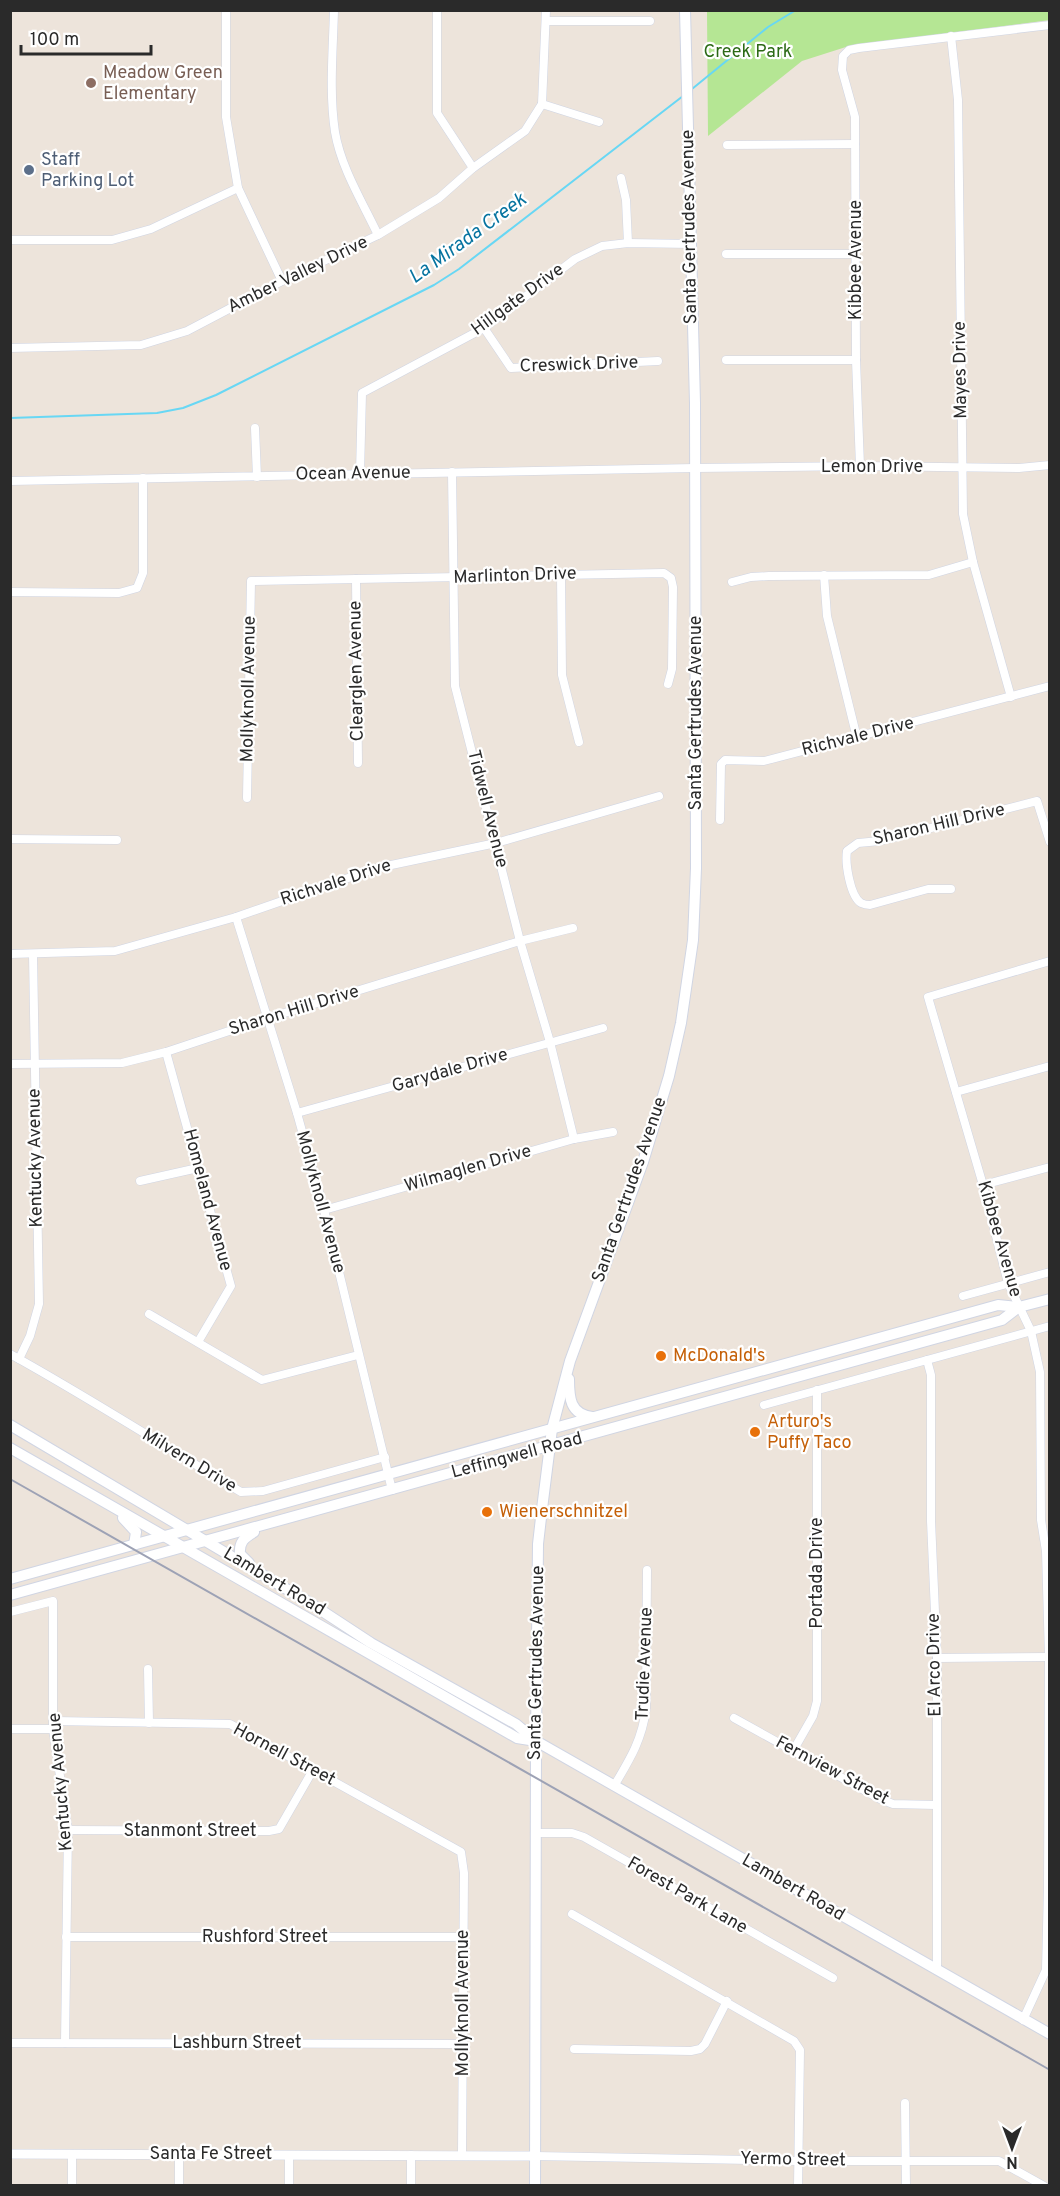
<svg xmlns="http://www.w3.org/2000/svg" width="1060" height="2196" font-family="Overpass,sans-serif">
  <rect width="100%" height="100%" fill="#ede4db"/>
  <!-- green -->
  <polygon fill="#b5e694" points="1049,10 1050,20 849,46 802,61 708,136 707,11"/>
  <g fill="none" stroke-linecap="round" stroke-linejoin="round">
    <!-- stream -->
    <g stroke="#68d7f4" stroke-width="2">
      <polyline points="692,89 768,27 796,10"/>
      <polyline points="10,418 157,413 183,408 216,395 434,285 459,269 683,96"/>
    </g>
    <!-- minor casing -->
    <g stroke="#d0d5e3" stroke-width="9">
      <g id="minor">
        <polyline points="226,10 226,117 238,188 282,281"/>
        <path d="M334,10C333,51 329,92 335,132C341,168 363,203 378,235"/>
        <polyline points="437,10 437,113 473,168"/>
        <polyline points="546,21 650,21"/>
        <polyline points="951,36 958,100 963,514 973,562 1011,697"/>
        <polyline points="542,104 546,10"/>
        <polyline points="542,104 599,122"/>
        <polyline points="727,145 855,144"/>
        <polyline points="621,178 626,200 628,243"/>
        <polyline points="10,240 112,240 151,229 238,188"/>
        <polyline points="726,254 855,254"/>
        <polyline points="484,328 511,368 658,361"/>
        <polyline points="10,348 141,345 187,331 282,281 378,235 439,198 473,168 525,131 542,104"/>
        <polyline points="726,360 856,360"/>
        <polyline points="255,428 257,477"/>
        <polyline points="860,466 856,360 855,117 842,70 843,56 849,50 859,48 1050,25"/>
        <polyline points="452,472 455,686 520,941 550,1042 574,1139"/>
        <polyline points="360,473 362,393 484,328 575,259 602,246 628,243 692,244"/>
        <polyline points="10,481 695,468 860,466 1019,468 1050,465"/>
        <polyline points="561,574 562,675 579,742"/>
        <polyline points="824,575 827,616 857,738"/>
        <polyline points="356,579 358,763"/>
        <polyline points="732,582 751,577 769,576 929,575 973,562"/>
        <polyline points="10,592 119,593 137,588 143,573 143,478"/>
        <polyline points="247,798 251,581 664,573 671,578 673,587 672,669 668,684"/>
        <polyline points="720,820 721,764 725,760 764,761 1050,686"/>
        <polyline points="10,839 117,840"/>
        <path d="M951,889H928L870,905C868,905 863,904 861,903C850,896 845,863 847,851L858,843L880,841L1037,801L1050,842"/>
        <polyline points="236,917 297,1113 324,1210 392,1490"/>
        <polyline points="10,954 115,951 236,917 377,868 496,843 659,796"/>
        <polyline points="166,1052 231,1286 198,1342"/>
        <polyline points="10,1064 122,1063 166,1052 268,1018 520,941 573,928"/>
        <polyline points="956,1092 1050,1066"/>
        <polyline points="297,1113 603,1028"/>
        <polyline points="140,1181 198,1168"/>
        <polyline points="983,1185 1050,1167"/>
        <polyline points="324,1210 574,1139 613,1132"/>
        <polyline points="963,1296 1050,1272"/>
        <polyline points="149,1314 262,1380 358,1355"/>
        <path d="M10,1354C88,1397 164,1446 241,1492L263,1491L385,1457"/>
        <polyline points="19,1359 30,1336 39,1304 33,954"/>
        <polyline points="927,1360 931,1375 931,1521 937,1658 937,1970"/>
        <polyline points="764,1405 1050,1326"/>
        <polyline points="10,1612 53,1601 53,1729 68,1830 65,2043"/>
        <polyline points="937,1658 1050,1657"/>
        <polyline points="148,1669 149,1723"/>
        <polyline points="734,1718 880,1799 893,1804 936,1805"/>
        <polyline points="54,1721 230,1724 461,1852 464,1873 462,2155"/>
        <polyline points="10,1729 53,1729"/>
        <polyline points="793,1751 813,1716 817,1701 817,1390"/>
        <path d="M614,1786C630,1759 642,1740 646,1709L647,1570"/>
        <polyline points="68,1830 269,1831 279,1829 313,1770"/>
        <polyline points="536,1833 572,1833 584,1837 833,1978"/>
        <polyline points="572,1914 794,2041 800,2050 798,2186"/>
        <polyline points="66,1937 463,1937"/>
        <polyline points="1023,2020 1046,1970 1048,1887 1049,1657 1046,1551 1041,1520 1040,1372 1031,1331 1008,1283 983,1185 928,997 1050,961"/>
        <polyline points="10,2043 463,2044"/>
        <polyline points="574,2049 691,2051 700,2049 705,2044 727,2001"/>
        <polyline points="905,2103 906,2186"/>
        <polyline points="72,2154 72,2186"/>
        <polyline points="179,2154 179,2186"/>
        <polyline points="289,2155 289,2186"/>
        <polyline points="411,2155 411,2186"/>
        <polyline points="535,2156 798,2161 999,2161 1044,2186"/>
      </g>
    </g>
    <!-- tertiary casing -->
    <g stroke="#d0d5e3" stroke-width="10">
      <polyline id="tertiary" points="10,2154 535,2156"/>
    </g>
    <!-- secondary casing -->
    <g stroke="#d0d5e3" stroke-width="12">
      <g id="secondary">
        <path d="M569,1379C569,1398 570,1414 592,1417"/>
        <polyline points="10,1425 310,1603 371,1643 516,1724 536,1741 1050,2034"/>
        <polyline points="10,1448 517,1738 536,1741"/>
        <polyline points="123,1518 136,1532 134,1545"/>
        <path d="M249,1563L240,1554C239,1542 244,1538 254,1532"/>
        <polyline points="10,1579 998,1305 1019,1307 1050,1299"/>
        <polyline points="10,1595 1002,1320 1019,1307"/>
        <polyline points="535,2186 536,1741 538,1544 542,1509 552,1429 570,1361 643,1162 669,1076 681,1023 693,940 696,868 695,403 685,10"/>
      </g>
    </g>
    <!-- minor -->
    <use href="#minor" stroke="#fff" stroke-width="8"/>
    <!-- tertiary -->
    <use href="#tertiary" stroke="#fff" stroke-width="9"/>
    <!-- secondary -->
    <use href="#secondary" stroke="#fff" stroke-width="10"/>
    <!-- rail -->
    <polyline stroke="#9da2b5" stroke-width="2" points="10,1479 1050,2070"/>
  </g>
  <!-- markers -->
  <circle fill="#8d6e63" stroke="#fff" stroke-width="2" cx="91" cy="83" r="6"/>
  <circle fill="#5c6f8a" stroke="#fff" stroke-width="2" cx="29" cy="170" r="6"/>
  <g fill="#e8710a" stroke="#fff" stroke-width="2">
    <circle cx="661" cy="1356" r="6"/>
    <circle cx="755" cy="1432" r="6"/>
    <circle cx="487" cy="1512" r="6"/>
  </g>
  <g text-anchor="middle" dominant-baseline="central" stroke-width="4.5" stroke-linejoin="round" paint-order="stroke">
    <!-- park labels -->
    <g font-size="18" fill="#2c6a16" stroke="#fff">
      <text x="748" y="52">Creek Park</text>
    </g>
    <!-- education labels -->
    <g font-size="18" fill="#785e54" stroke="#fff" text-anchor="start">
      <text x="103" y="73">Meadow Green<tspan x="103" dy="21">Elementary</tspan></text>
    </g>
    <!-- service labels -->
    <g font-size="18" fill="#4e5e75" stroke="#fff" text-anchor="start">
      <text x="41" y="160">Staff<tspan x="41" dy="21">Parking Lot</tspan></text>
    </g>
    <!-- street labels -->
    <g font-size="18" fill="#2a2a2a" stroke="#fff">
      <text transform="translate(690 227) rotate(-91)">Santa Gertrudes Avenue</text>
      <text transform="translate(856 260) rotate(-90)">Kibbee Avenue</text>
      <text transform="translate(298 275) rotate(-26)">Amber Valley Drive</text>
      <text transform="translate(518 300) rotate(-36)">Hillgate Drive</text>
      <text transform="translate(579 365) rotate(-2)">Creswick Drive</text>
      <text transform="translate(961 370) rotate(-91)">Mayes Drive</text>
      <text x="872" y="467">Lemon Drive</text>
      <text transform="translate(353 474) rotate(-1)">Ocean Avenue</text>
      <text transform="translate(515 576) rotate(-2)">Marlinton Drive</text>
      <text transform="translate(357 671) rotate(-91)">Clearglen Avenue</text>
      <text transform="translate(249 689) rotate(-89)">Mollyknoll Avenue</text>
      <text transform="translate(696 713) rotate(-90)">Santa Gertrudes Avenue</text>
      <text transform="translate(858 737) rotate(-14)">Richvale Drive</text>
      <text transform="translate(487 809) rotate(76)">Tidwell Avenue</text>
      <text transform="translate(939 825) rotate(-13)">Sharon Hill Drive</text>
      <text transform="translate(336 883) rotate(-18)">Richvale Drive</text>
      <text transform="translate(294 1011) rotate(-17)">Sharon Hill Drive</text>
      <text transform="translate(450 1071) rotate(-16)">Garydale Drive</text>
      <text transform="translate(36 1158) rotate(-91)">Kentucky Avenue</text>
      <text transform="translate(468 1169) rotate(-16)">Wilmaglen Drive</text>
      <text transform="translate(630 1190) rotate(-71)">Santa Gertrudes Avenue</text>
      <text transform="translate(207 1200) rotate(75)">Homeland Avenue</text>
      <text transform="translate(320 1202) rotate(75)">Mollyknoll Avenue</text>
      <text transform="translate(999 1239) rotate(74)">Kibbee Avenue</text>
      <text transform="translate(517 1456) rotate(-15)">Leffingwell Road</text>
      <text transform="translate(189 1461) rotate(31)">Milvern Drive</text>
      <text transform="translate(817 1573) rotate(-90)">Portada Drive</text>
      <text transform="translate(274 1582) rotate(31)">Lambert Road</text>
      <text transform="translate(537 1663) rotate(-89)">Santa Gertrudes Avenue</text>
      <text transform="translate(645 1664) rotate(-88)">Trudie Avenue</text>
      <text transform="translate(935 1665) rotate(-91)">El Arco Drive</text>
      <text transform="translate(284 1755) rotate(28)">Hornell Street</text>
      <text transform="translate(832 1771) rotate(28)">Fernview Street</text>
      <text transform="translate(61 1782) rotate(-95)">Kentucky Avenue</text>
      <text x="190" y="1831">Stanmont Street</text>
      <text transform="translate(793 1888) rotate(30)">Lambert Road</text>
      <text transform="translate(687 1896) rotate(30)">Forest Park Lane</text>
      <text x="265" y="1937">Rushford Street</text>
      <text transform="translate(463 2003) rotate(-90)">Mollyknoll Avenue</text>
      <text x="237" y="2043">Lashburn Street</text>
      <text x="211" y="2154">Santa Fe Street</text>
      <text transform="translate(793 2160) rotate(1)">Yermo Street</text>
    </g>
    <!-- food labels -->
    <g font-size="18" fill="#c56008" stroke="#fff" text-anchor="start">
      <text x="673" y="1356">McDonald's</text>
      <text x="767" y="1422">Arturo's<tspan x="767" dy="21">Puffy Taco</tspan></text>
      <text x="499" y="1512">Wienerschnitzel</text>
    </g>
    <!-- water labels -->
    <g font-size="20" font-style="italic" fill="#0774a0" stroke="#fff">
      <text transform="translate(468 239) rotate(-36)">La Mirada Creek</text>
    </g>
  </g>
  <!-- border -->
  <rect width="1060" height="2196" fill="none" stroke="#2a2a2a" stroke-width="24"/>
  <!-- north arrow -->
  <g transform="translate(1012 2148) rotate(180)" stroke="#ffffff" stroke-width="4.5" paint-order="stroke">
  <path d="M0-4.5L10 22L0 15L-10 22Z" fill="#2a2a2a"/>
  <text y="-9" font-size="16" font-weight="bold" text-anchor="middle" fill="#2a2a2a">N</text>
  </g>
  <!-- scale -->
  <path d="M21 45v9h130v-9" fill="none" stroke="#2a2a2a" stroke-width="3"/>
  <text x="30" y="45" font-size="18" fill="#2a2a2a" stroke="#ffffff" stroke-width="4.5" paint-order="stroke">100 m</text>
</svg>
